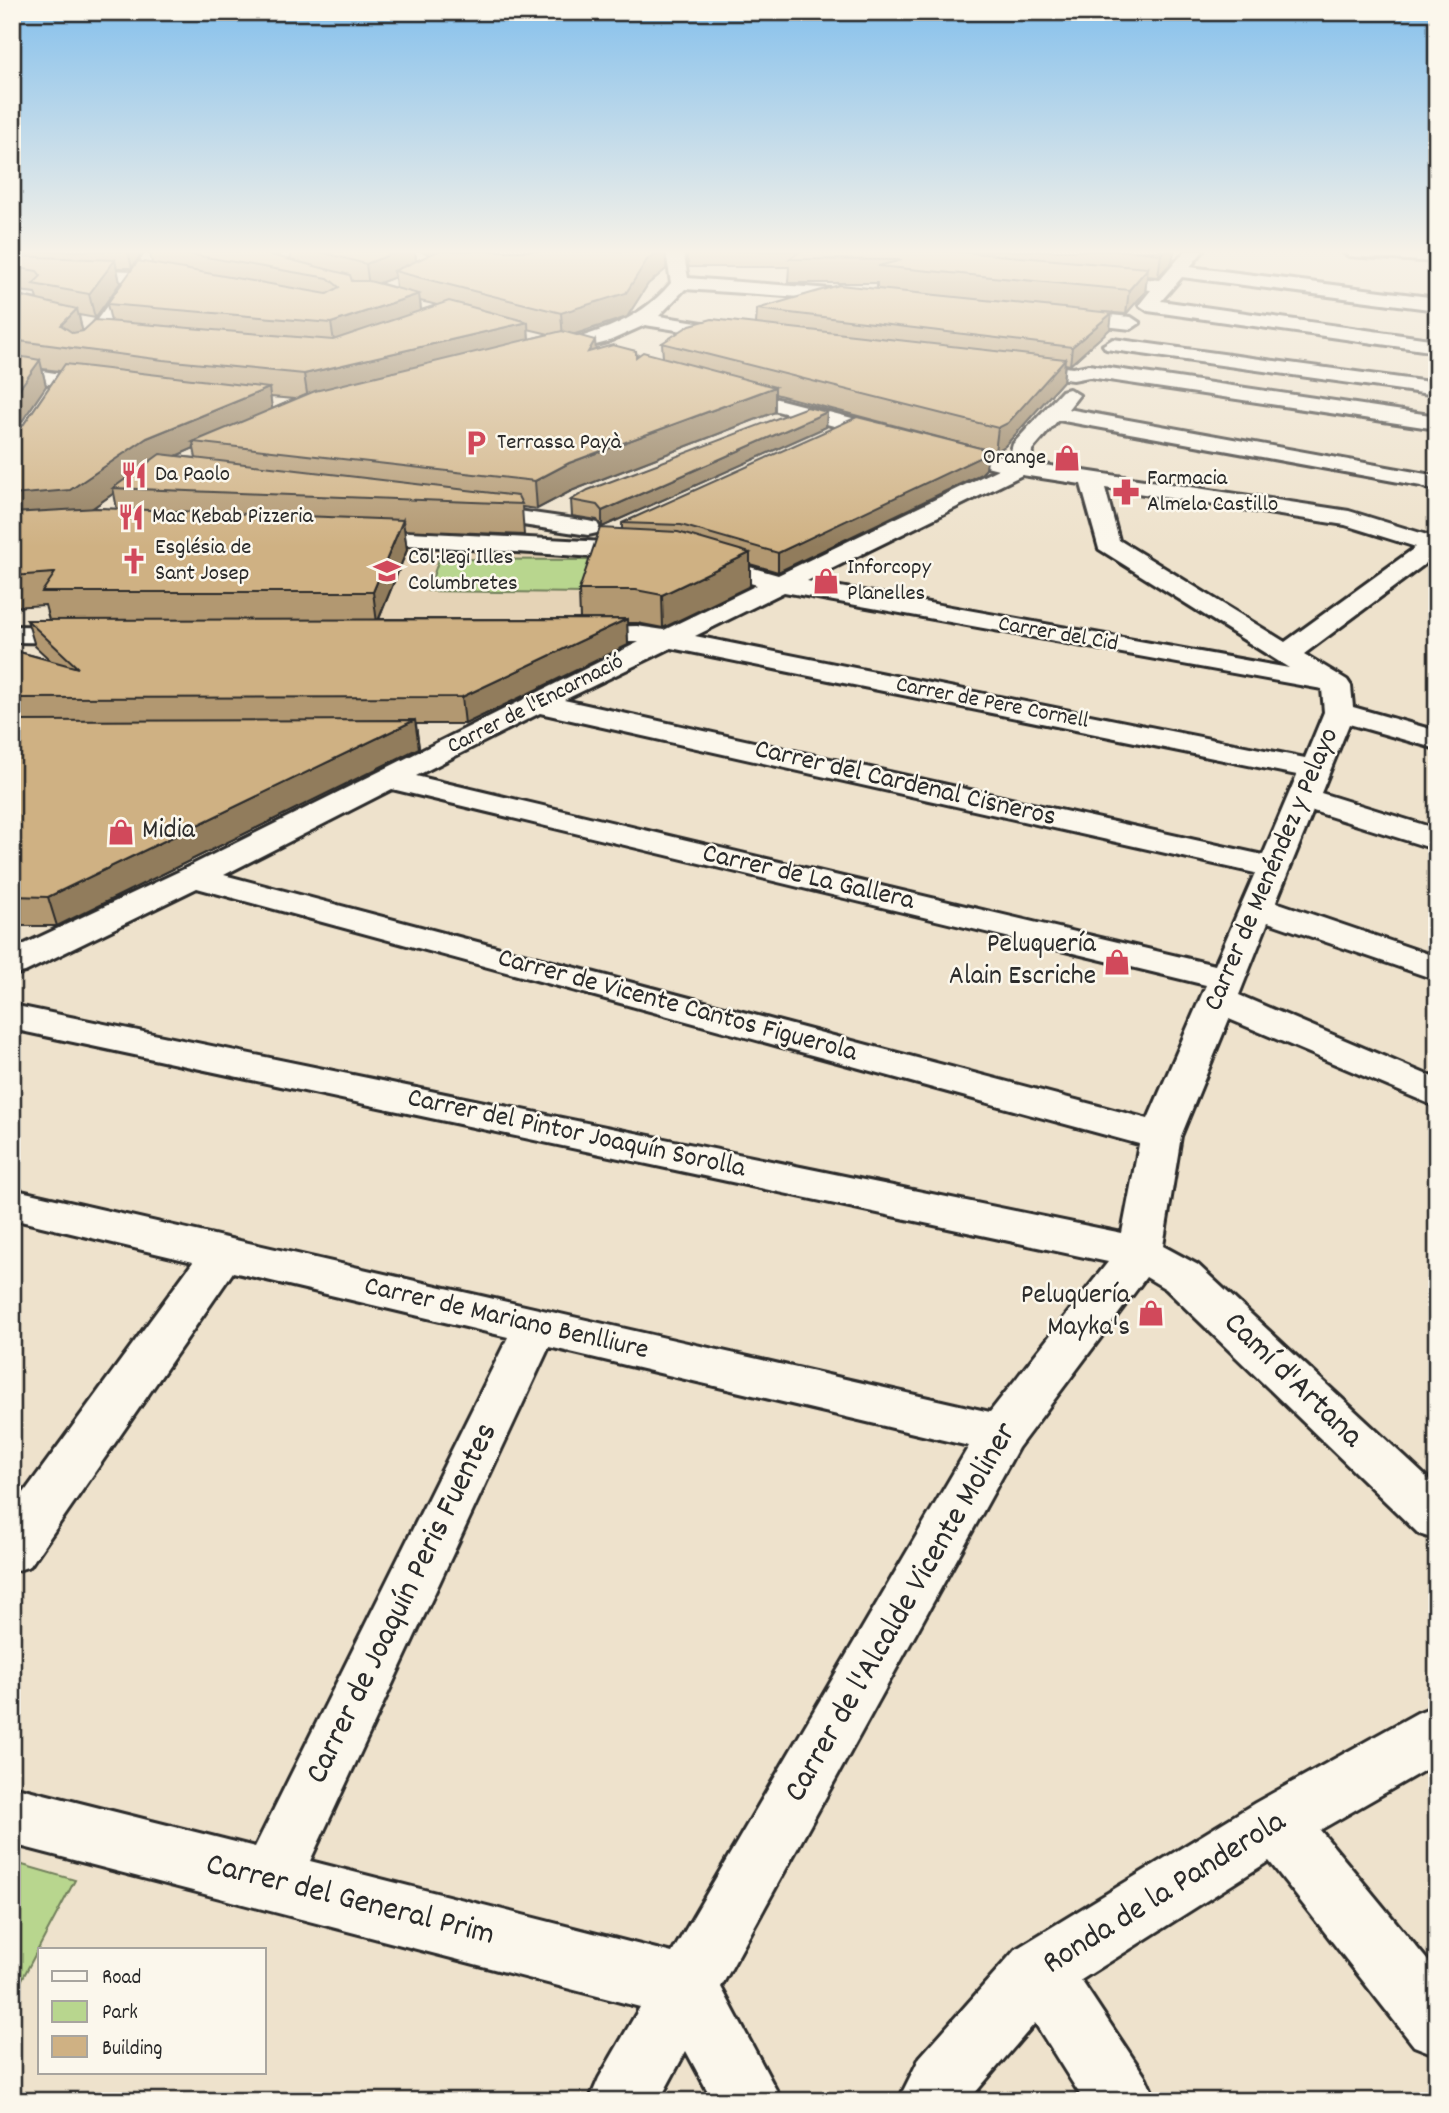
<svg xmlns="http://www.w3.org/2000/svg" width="1449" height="2113" font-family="Dekko,sans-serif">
  <rect width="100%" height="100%" fill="#eee2cc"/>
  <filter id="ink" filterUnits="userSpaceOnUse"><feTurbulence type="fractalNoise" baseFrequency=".0143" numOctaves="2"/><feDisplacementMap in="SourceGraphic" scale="14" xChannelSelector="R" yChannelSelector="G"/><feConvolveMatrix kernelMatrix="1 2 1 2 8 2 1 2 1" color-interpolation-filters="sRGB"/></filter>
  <g filter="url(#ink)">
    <!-- built -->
    <polygon fill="#e5d3b6" points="193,538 424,544 602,557 578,630 213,629"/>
    <!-- green -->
    <g fill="#b8d68e" stroke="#72805c" stroke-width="2">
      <polygon points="439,559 591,560 585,593 428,591"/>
      <polygon points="12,1862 75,1880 12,1998"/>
    </g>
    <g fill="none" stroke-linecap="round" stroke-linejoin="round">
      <!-- minor casing -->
      <g stroke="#2b2b2b" stroke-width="6">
        <g id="minor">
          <polygon points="147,251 164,251 149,273 184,280 187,284 184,288 142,283 102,340 77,363 63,363 60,359 63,355 88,332 125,281 12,276 12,266 133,271"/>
          <path d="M666,251H683L688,278L870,292L879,297L870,302L685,289L659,316L747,330L750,334L747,338L740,340L645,325L607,342L542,359L535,357L532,353L535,349C586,336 637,325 671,283Z"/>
          <polygon points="1185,251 1203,251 1190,267 1437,298 1437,310 1182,277 1161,301 1437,340 1437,352 1148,311 1139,305 1151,290 1095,285 1086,280 1095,275 1160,280"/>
          <polygon points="1341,251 1437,252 1437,262 1349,256"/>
          <polygon points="1058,310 1131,317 1140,323 1131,329 1051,320 1049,316"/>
          <polygon points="1113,339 1437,383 1437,395 1106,349 1103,345"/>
          <polygon points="1012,361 1073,368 1089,365 1437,416 1437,429 1089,377 1073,380 1005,371 1002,367"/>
          <polygon points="12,366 104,381 114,387 104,393 12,378"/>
          <path d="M723,385L1009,458L1013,444L1062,391L1069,389L1079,395L1068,409L1437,476V492L1421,486L1058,420L1032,450L1031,463L1349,511L1437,538V555L1304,654L1347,680L1351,686L1353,707L1437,731V749L1349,724L1321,793L1437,829V850L1313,811L1276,902L1437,957V980L1268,922L1239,995L1437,1079V1107L1229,1019L1181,1136L1163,1246L1198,1265L1437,1487V1540L1419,1534L1166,1289L1146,1277L1018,1448L721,1987L782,2101H713L686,2051L659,2101H589L599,2078L640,2007L12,1844V1786L255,1847L508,1337L233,1272L30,1566L12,1572V1509L193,1262L12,1219V1189L990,1412L1108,1262L12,1029V1005L1122,1233L1139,1144L197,888L25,972L12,975V950L182,870L639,642H574L564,640L560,634L564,628L637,626L664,630L757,585L691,566L687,561L691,556L700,553L778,575L998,469L716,395L713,391ZM1022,475L1081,484L1099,549L1289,668L807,581ZM1105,488L1345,525L1416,547L1285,642L1119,540ZM784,592L1322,689L1324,712L1305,758L695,636ZM671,648L1297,775L1263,855L564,700ZM540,713L1255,873L1215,965L416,776ZM392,789L1206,985L1148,1119L224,875ZM549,1347L969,1446L672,1953L310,1861Z"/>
          <polygon points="471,504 588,521 597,523 600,528 597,533 588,535 463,516 459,511 463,506"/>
          <polygon points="352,529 644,544 653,547 657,552 653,557 644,560 343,541 340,536 343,531"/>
          <polygon points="12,626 83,627 93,629 97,635 93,641 83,643 12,642"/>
          <polygon points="1437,1705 1437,1763 1320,1830 1437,1972 1437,2055 1414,2046 1269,1861 1081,1980 1146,2078 1156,2101 1084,2101 1035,2023 968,2101 898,2101 920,2057 1016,1949 1255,1803 1417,1713"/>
        </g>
      </g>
      <!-- minor -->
      <use href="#minor" fill="#fbf7ec" fill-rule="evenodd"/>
    </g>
    <!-- wall -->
    <g fill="#b29871" stroke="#2b2b2b" stroke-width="2" fill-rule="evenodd">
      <path d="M12,251H143L132,268H117L120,283L95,318L79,315L82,331L111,321L107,304L152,264L150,251H289L274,256L291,261L290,251H415L416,261L431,255L420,251H666V269L648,284L627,317L574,335L596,349L636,351L637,357L663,358L662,343L756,324L757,309L877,289V283H788L789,267H689L685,251H1174L1172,262L1158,277L1147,276L1145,292L1126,314L1102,312L1110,329L1070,365L1065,364L1063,381L1005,446L995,452L775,394V412L571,491L537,509L522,507L524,535L404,530L407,550L379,619H580L579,590L622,530V523L986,469L981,474L778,572L750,564V586L663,628L637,623H627L628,645L465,724H416L419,748L57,926H12V650L50,660L35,646L27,620H49L45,605L12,607V437H15L60,371L42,369L46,386L12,436V294L37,299L35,293L12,290ZM395,277L396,288L379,283ZM420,301L429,303L437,305L421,310ZM528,329L549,334L529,339ZM270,397L295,399L272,409ZM194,448L196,458L176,456ZM114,493L117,509L93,508Z"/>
      <polygon points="827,412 826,427 602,527 597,520 572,516 571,500"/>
    </g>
    <!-- shaded-wall -->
    <g fill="#917c5c" stroke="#2b2b2b" stroke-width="2">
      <polygon points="128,251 143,251 132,268"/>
      <polygon points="263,251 289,251 264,259"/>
      <polygon points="399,251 415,251 417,269 394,271 395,277 369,287 366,264"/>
      <polygon points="658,251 666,251 666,269 648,284 627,317 563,338 561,313 647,260"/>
      <polygon points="1164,251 1174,251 1172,262 1158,277 1161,254"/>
      <polygon points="115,260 120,283 95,318 89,294"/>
      <polygon points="1148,268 1145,292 1126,314 1129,290"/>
      <polygon points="419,294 422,318 335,348 331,323"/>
      <polygon points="77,309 83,333 70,348 61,325"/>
      <polygon points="1112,313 1110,329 1070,365 1072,347"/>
      <polygon points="528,322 529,347 308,400 304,374"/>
      <polygon points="595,340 597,365 588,352"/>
      <polygon points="1065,359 1063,381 1005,446 995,452 998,428"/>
      <polygon points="40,360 46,386 12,436 12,399"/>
      <polygon points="775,387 775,412 571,491 537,509 535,481 569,463"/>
      <polygon points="269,388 273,414 193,442 194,448 153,466 113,488 114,493 77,519 12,525 12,495 147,438"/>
      <polygon points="827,412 826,427 602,527 602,511"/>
      <polygon points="988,450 986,469 981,474 778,572 778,553"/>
      <polygon points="403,520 407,550 377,623 373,592"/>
      <polygon points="750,553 750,586 663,628 662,595"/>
      <polygon points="627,619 628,645 465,724 462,697"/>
      <polygon points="415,720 419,748 57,926 48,897"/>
    </g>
    <!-- building -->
    <g fill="#cfb183" stroke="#2b2b2b" stroke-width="2">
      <polygon points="170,251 256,251 350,275 352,281 369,281 419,294 331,323 107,304 138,261 327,294 339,287 328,278"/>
      <polygon points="317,251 399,251 366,264"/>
      <polygon points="438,251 658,251 647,260 626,293 561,313 394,271"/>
      <polygon points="801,251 949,251 1148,268 1129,290 878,266 902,260 789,259"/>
      <polygon points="1132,251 1164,251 1161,254"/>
      <polygon points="12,256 115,260 89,294 33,284 41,276 37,271 12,267"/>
      <polygon points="839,285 1112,313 1072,347 757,309"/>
      <polygon points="12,294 77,309 61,325 73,333 83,331 95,320 333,340 449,301 528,322 304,374 163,360 12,340"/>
      <polygon points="712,319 1065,359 1008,423 998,428 662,343 690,325"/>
      <polygon points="562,331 595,340 588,352 613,345 636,351 636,357 643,352 775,387 569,463 535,481 193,442 315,391"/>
      <polygon points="12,355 40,360 12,399"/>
      <polygon points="65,364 269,388 147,438 70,490 12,495 12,437 15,437"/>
      <polygon points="807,407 827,412 602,511 597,505 571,500 588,490"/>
      <polygon points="857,417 988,450 983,456 778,553 681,525 622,523"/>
      <polygon points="160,454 518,496 522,504 113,488"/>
      <polygon points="98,508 403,520 373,592 42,592 55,573 12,576 12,513"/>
      <polygon points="600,528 678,532 750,553 662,595 636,590 579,590"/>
      <polygon points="627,619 462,697 12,698 12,650 78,668 27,620"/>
      <polygon points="415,720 48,897 12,896 12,721"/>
    </g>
  </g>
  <!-- sky -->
  <linearGradient id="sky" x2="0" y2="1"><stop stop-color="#85c0ec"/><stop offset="0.46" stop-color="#f7f2e8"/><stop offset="1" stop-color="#f7f2e8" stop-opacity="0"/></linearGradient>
  <rect width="1449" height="547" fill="url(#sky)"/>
  <!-- icons -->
  <defs>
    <g id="parking-bare" transform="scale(2.1)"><path d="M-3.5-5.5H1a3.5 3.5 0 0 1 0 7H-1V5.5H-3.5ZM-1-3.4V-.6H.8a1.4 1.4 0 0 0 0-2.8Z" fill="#d1495b" stroke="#fbf7ec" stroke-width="2.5" paint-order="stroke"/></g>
    <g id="shop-bare" transform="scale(2.1)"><path d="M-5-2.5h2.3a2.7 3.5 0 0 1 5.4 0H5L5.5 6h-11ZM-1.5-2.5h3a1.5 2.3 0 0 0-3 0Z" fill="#d1495b" stroke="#fbf7ec" stroke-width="2.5" paint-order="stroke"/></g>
    <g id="restaurant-bare" transform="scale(2.1)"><path d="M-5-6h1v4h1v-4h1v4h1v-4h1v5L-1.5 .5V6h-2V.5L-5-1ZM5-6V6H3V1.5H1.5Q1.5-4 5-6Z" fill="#d1495b" stroke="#fbf7ec" stroke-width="2.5" paint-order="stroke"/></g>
    <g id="pharmacy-bare" transform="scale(2.1)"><path d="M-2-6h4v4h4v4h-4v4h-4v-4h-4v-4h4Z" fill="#d1495b" stroke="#fbf7ec" stroke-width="2.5" paint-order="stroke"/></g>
    <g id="church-bare" transform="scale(2.1)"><path d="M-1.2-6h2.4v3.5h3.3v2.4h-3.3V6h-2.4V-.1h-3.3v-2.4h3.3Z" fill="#d1495b" stroke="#fbf7ec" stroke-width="2.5" paint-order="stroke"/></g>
    <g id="school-bare" transform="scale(2.1)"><path d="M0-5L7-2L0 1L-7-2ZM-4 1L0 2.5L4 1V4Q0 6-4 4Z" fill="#d1495b" stroke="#fbf7ec" stroke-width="2.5" paint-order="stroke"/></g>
  </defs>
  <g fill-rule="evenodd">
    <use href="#parking-bare" x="476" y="443"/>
    <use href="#shop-bare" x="1067" y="458"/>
    <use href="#restaurant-bare" x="134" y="475"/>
    <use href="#pharmacy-bare" x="1126" y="492"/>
    <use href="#restaurant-bare" x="131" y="517"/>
    <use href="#church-bare" x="134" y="561"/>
    <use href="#school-bare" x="387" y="571"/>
    <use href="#shop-bare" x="826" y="581"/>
    <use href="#shop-bare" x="121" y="832"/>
    <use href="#shop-bare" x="1117" y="962"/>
    <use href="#shop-bare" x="1151" y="1313"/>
  </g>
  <g text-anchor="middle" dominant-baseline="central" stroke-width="5" stroke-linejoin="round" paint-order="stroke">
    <!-- far-poi labels -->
    <g font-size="23" fill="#2b2b2b" stroke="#fbf7ec" text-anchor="start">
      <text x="497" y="443">Terrassa Payà</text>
      <text x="1046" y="458" text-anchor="end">Orange</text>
      <text x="155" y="475">Da Paolo</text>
      <text x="1147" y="479">Farmacia<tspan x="1147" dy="26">Almela Castillo</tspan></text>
      <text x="152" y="517">Mac Kebab Pizzeria</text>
      <text x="155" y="548">Església de<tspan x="155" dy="26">Sant Josep</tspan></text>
      <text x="408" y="558">Col·legi Illes<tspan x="408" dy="26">Columbretes</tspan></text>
      <text x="847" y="568">Inforcopy<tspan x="847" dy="26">Planelles</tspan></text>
    </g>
    <!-- far-street labels -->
    <g font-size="23" fill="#2b2b2b" stroke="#fbf7ec">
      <text transform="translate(1058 635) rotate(10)">Carrer del Cid</text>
      <text transform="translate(992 704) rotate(11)">Carrer de Pere Cornell</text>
      <text transform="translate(536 705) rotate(-27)">Carrer de l'Encarnació</text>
    </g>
    <!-- street labels -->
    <g font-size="28" fill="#2b2b2b" stroke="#fbf7ec">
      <text transform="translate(905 785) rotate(13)">Carrer del Cardenal Cisneros</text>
      <text transform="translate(1273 870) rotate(-67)">Carrer de Menéndez y Pelayo</text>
      <text transform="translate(808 879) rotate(13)">Carrer de La Gallera</text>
      <text transform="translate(677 1007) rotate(15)">Carrer de Vicente Cantos Figuerola</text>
      <text transform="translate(576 1135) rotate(12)">Carrer del Pintor Joaquín Sorolla</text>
      <text transform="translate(506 1320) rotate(13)">Carrer de Mariano Benlliure</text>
    </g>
    <!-- poi labels -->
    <g font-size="28" fill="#2b2b2b" stroke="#fbf7ec" text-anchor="end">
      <text x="142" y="832" text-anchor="start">Midia</text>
      <text x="1096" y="946">Peluquería<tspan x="1096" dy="32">Alain Escriche</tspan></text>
      <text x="1130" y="1297">Peluquería<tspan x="1130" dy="32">Mayka's</tspan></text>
    </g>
    <!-- near-street labels -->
    <g font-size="33" fill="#2b2b2b" stroke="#fbf7ec">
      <text transform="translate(1292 1381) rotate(44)">Camí d'Artana</text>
      <text transform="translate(403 1604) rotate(-64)">Carrer de Joaquín Peris Fuentes</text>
      <text transform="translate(902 1613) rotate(-60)">Carrer de l'Alcalde Vicente Moliner</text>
      <text transform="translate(1165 1894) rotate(-32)">Ronda de la Panderola</text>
      <text transform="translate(350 1901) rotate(14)">Carrer del General Prim</text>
    </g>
  </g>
  <!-- margin -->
  <rect width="1449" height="2113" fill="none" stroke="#fbf7ec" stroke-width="42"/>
  <rect x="21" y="21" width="1407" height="2071" fill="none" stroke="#2b2b2b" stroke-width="2.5" filter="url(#ink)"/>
  <!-- legend -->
  <rect x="38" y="1948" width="228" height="126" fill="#fbf7ec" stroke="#a8a59f" stroke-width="2"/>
  <rect x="52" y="1971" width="35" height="10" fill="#fbf7ec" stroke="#a8a59f" stroke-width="2"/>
  <text x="102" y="1983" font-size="21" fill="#2b2b2b">Road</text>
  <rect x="52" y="2001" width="35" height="21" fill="#b8d68e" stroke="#a8a59f" stroke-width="2"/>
  <text x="102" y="2018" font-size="21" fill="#2b2b2b">Park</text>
  <rect x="52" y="2036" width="35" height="21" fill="#cfb183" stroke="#a8a59f" stroke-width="2"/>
  <text x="102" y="2054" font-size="21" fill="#2b2b2b">Building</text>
</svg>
